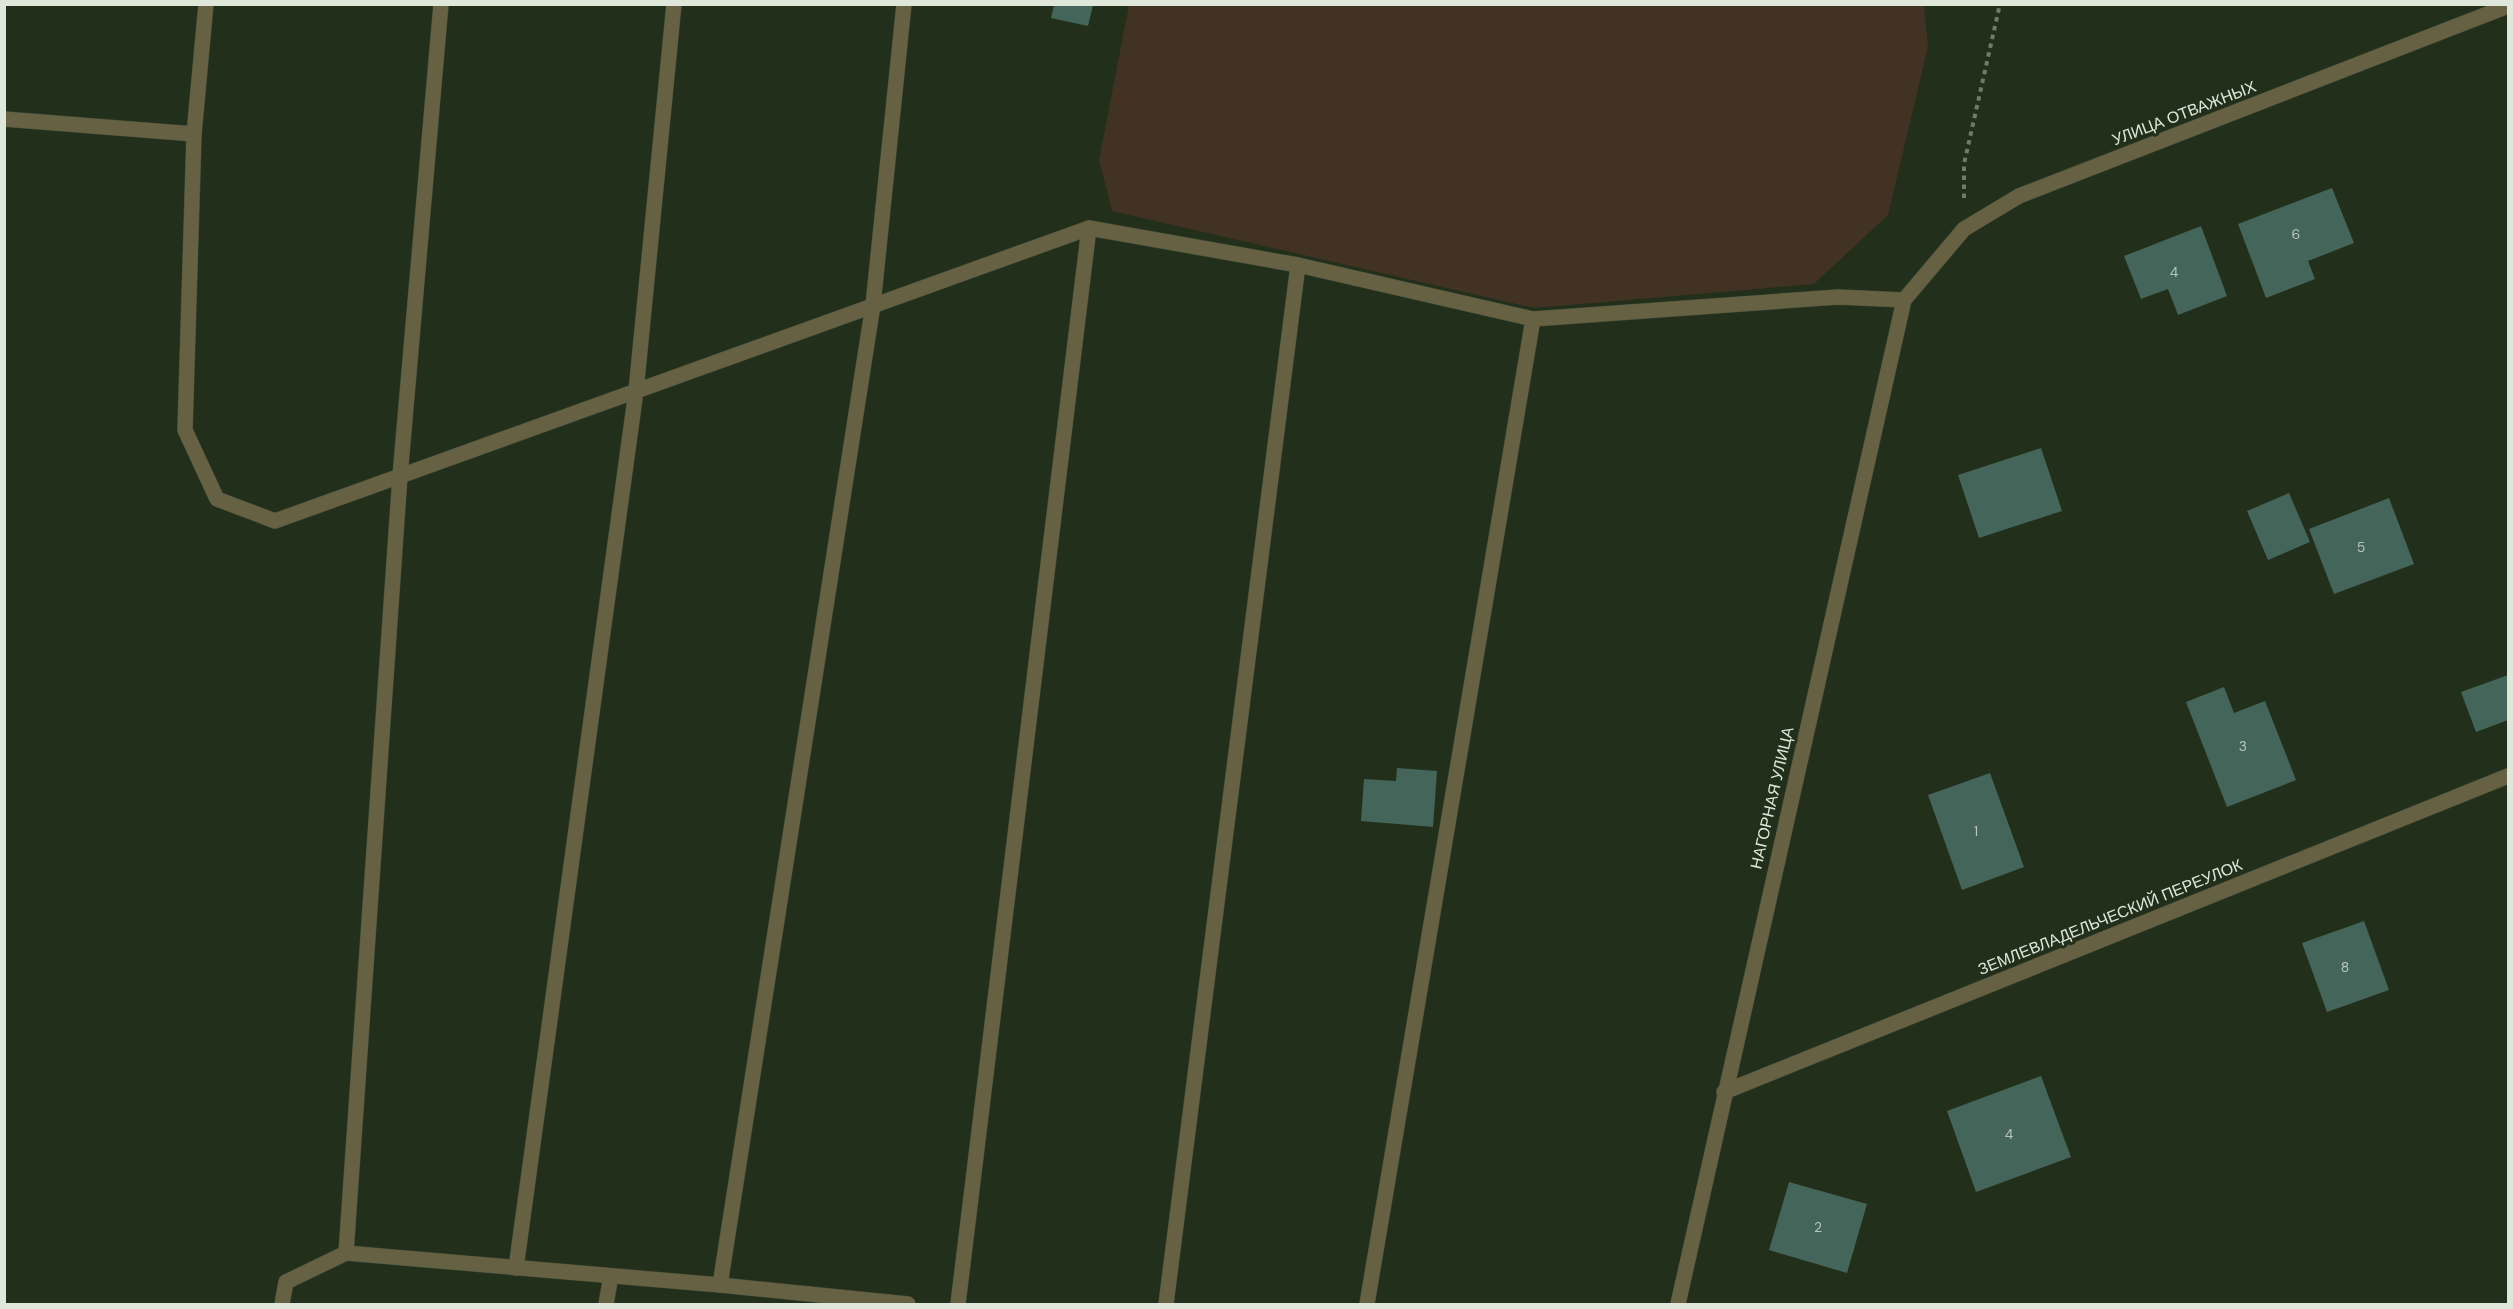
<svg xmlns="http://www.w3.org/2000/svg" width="2513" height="1309" font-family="'DM Sans',sans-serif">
  <rect width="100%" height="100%" fill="#222f1a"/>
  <!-- green -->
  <polygon fill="#423223" points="1129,5 1924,5 1928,47 1888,215 1814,284 1534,308 1112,211 1099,160"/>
  <!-- building -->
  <g fill="#446559">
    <polygon points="1054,5 1093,5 1088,26 1051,18"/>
    <polygon points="2332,188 2354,243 2308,261 2315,279 2266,298 2238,224"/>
    <polygon points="2201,226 2227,296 2178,315 2168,289 2141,299 2124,256"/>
    <polygon points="2041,448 2062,511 1979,538 1958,475"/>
    <polygon points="2289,493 2310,542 2268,560 2247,511"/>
    <polygon points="2389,498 2414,564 2334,594 2309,529"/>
    <polygon points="2508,675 2508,720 2476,732 2461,692"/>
    <polygon points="2224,687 2234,713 2265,701 2296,780 2227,807 2186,702"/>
    <polygon points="1397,768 1437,771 1433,827 1361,821 1364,779 1396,781"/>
    <polygon points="1990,773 2024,867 1962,890 1928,795"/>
    <polygon points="2364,921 2389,990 2327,1012 2302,943"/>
    <polygon points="2041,1076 2071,1157 1976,1192 1947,1111"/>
    <polygon points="1789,1182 1867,1204 1847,1273 1769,1250"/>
  </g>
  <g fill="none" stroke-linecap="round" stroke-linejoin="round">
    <!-- minor casing -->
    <g stroke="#404c39" stroke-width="16">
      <g id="minor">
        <polyline points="206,4 194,134 185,430 217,499 275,521 1089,228 1298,265 1533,319 1838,297 1904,300"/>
        <polyline points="441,4 400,476 346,1253 720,1285 908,1304"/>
        <polyline points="4,119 194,134"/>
        <polyline points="1724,1092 2508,776"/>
        <polyline points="516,1268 636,391 674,4"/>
        <polyline points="720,1285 873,305 904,4"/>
        <polyline points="282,1304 286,1282 346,1253"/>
        <polyline points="606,1304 611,1276"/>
        <polyline points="958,1304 1089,228"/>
        <polyline points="1166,1304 1298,265"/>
        <polyline points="1367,1304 1533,319"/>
        <polyline points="1678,1304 1904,300 1964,229 2019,196 2508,6"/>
      </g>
    </g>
    <!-- path -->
    <polyline stroke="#707b6a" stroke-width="4" stroke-dasharray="4.5 4.5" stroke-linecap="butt" points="1964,198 1964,164 2000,4"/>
    <!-- minor -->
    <use href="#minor" stroke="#666142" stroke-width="15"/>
  </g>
  <g text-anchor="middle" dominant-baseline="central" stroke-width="6" stroke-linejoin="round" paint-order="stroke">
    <!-- number labels -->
    <g font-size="14" fill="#b8c6ba">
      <text x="2296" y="234">6</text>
      <text x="2174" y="272">4</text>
      <text x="2361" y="547">5</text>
      <text x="2243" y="746">3</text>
      <text x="1976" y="831">1</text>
      <text x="2345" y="967">8</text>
      <text x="2009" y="1134">4</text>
      <text x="1818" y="1227">2</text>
    </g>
    <!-- street labels -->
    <g font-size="16" fill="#dee7da" stroke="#222f1a">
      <text transform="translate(2184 113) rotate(-21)">УЛИЦА ОТВАЖНЫХ</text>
      <text transform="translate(1772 798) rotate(-77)">НАГОРНАЯ УЛИЦА</text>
      <text transform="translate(2110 917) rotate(-22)">ЗЕМЛЕВЛАДЕЛЬЧЕСКИЙ ПЕРЕУЛОК</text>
    </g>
  </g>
  <!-- border -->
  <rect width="2513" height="1309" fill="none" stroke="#dee7da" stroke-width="12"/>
</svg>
